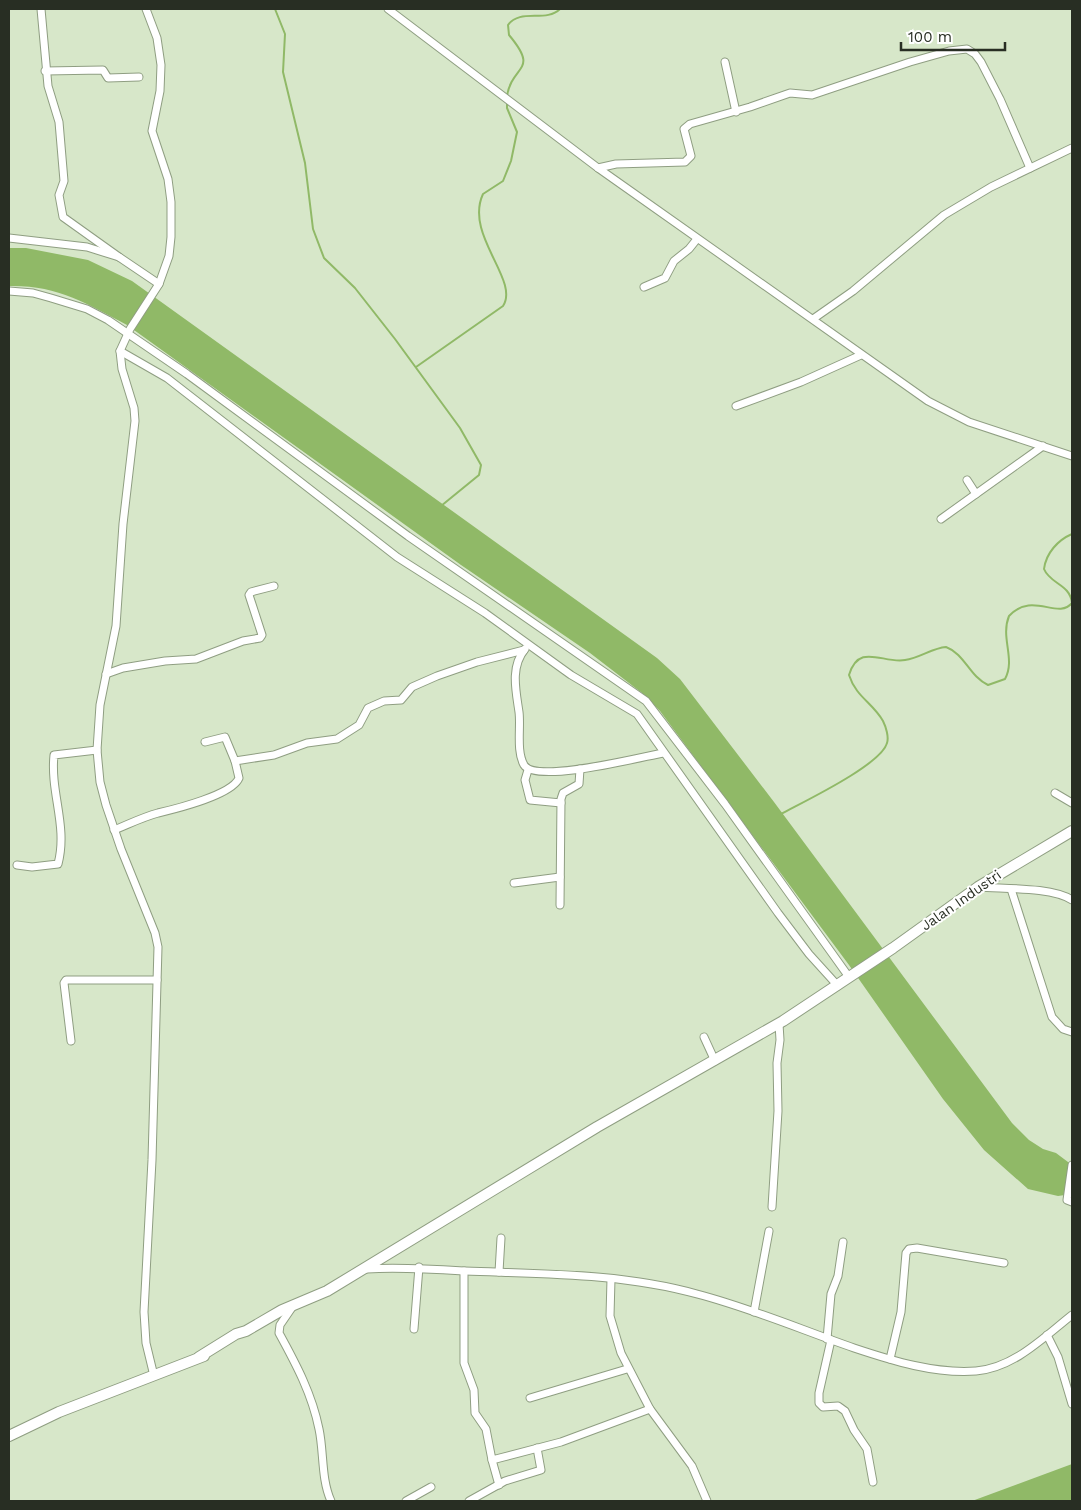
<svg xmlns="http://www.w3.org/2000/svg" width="1081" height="1510" font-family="'Work Sans',sans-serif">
  <rect width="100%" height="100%" fill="#d7e7c9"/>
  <!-- water -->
  <g fill="#90b967">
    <path d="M9,248H26L88,260L132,281L657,658L680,679L774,802L1012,1123L1029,1140L1043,1149L1056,1153L1072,1165V1194L1058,1196L1028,1189L984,1150L943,1099L849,965L660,711L642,693L590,653L461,565L127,325C86,303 57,285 9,286Z"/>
    <polygon points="1072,1464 1072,1501 972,1501"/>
  </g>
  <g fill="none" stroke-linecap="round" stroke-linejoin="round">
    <!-- stream -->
    <g stroke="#90b967" stroke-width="2">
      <polyline points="275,9 285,34 283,72 305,163 313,229 324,258 355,288 395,339 460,428 481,465 479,475 441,506"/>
      <path d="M507,96C512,64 540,72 509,35L508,25C520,8 546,23 560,9"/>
      <path d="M416,367L503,306C520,280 464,235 483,194L503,181L511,161L517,132L507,108V101"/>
      <path d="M781,814C803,802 881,765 887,743C889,737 886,727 883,721C873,703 856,697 849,675C859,642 883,664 905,660C920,658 932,648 946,647C965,654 969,676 988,685L1005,679C1016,659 1000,638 1009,616C1032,591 1058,620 1072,603C1070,584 1050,584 1044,569C1046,553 1058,540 1072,534"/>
    </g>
    <!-- street casing -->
    <g stroke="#8f9e82" stroke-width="9">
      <g id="street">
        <polyline points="41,9 48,86 59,122 64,181 59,195 63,217 119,257"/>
        <polyline points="146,9 157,38 161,65 160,91 152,131 168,179 171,202 171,237 169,256 159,284 130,329 120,351 122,369 134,408 135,421 123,524 116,626 100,705 97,750 100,782 106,805 121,849 155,933 158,947 152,1160 144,1312 146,1343 154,1376"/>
        <polyline points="388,9 598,168 928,401 969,422 1072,456"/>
        <polyline points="725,62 736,112"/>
        <polyline points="45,71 103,70 108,78 139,77"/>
        <polyline points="598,168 616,164 685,162 691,156 684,129 690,124 750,107 790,93 812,95 910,62 949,51 967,49 975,54 981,62 1000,99 1030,168"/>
        <polyline points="9,238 87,247 119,257 159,284"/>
        <polyline points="644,287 665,278 674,261 689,249 697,239"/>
        <polyline points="9,291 33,293 51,298 87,309 108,320 187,374 408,536 646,701 725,804 849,977"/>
        <polyline points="813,319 853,291 944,215 991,187 1072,148"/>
        <polyline points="120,351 167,378 397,557 485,613 571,675 637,714 778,913 809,954 838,986"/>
        <polyline points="736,406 801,382 861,355"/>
        <polyline points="967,480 976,494"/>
        <polyline points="941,519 1043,446"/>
        <path d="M525,649C510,667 516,691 519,712C521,727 516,751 524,765C536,784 641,757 663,753"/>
        <polyline points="106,674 123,668 165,661 196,659 243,641 260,638 262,635 249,595 251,592 274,586"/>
        <polyline points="205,742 225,737 235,761"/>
        <polyline points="528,770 525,780 530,800 561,803"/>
        <polyline points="1055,793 1072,803"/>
        <path d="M114,830C129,824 143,817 158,813C175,809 232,795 239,778L235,761L274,755L307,743L337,739L359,725L368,708L384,701L401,700L412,687L437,676L477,662L524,650"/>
        <path d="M17,865L32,867L58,864C68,826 50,793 54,755L97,750"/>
        <polyline points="514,883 560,877"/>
        <path d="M979,887C1004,889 1052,887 1072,900"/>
        <polyline points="1011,889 1052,1017 1063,1029 1072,1032"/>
        <polyline points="560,905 561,799 563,793 579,784 580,769"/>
        <polyline points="704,1037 715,1061"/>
        <polyline points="71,1041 64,983 66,980 157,980"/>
        <polyline points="1072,1165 1067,1200 1072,1202"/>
        <polyline points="772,1207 778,1111 777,1063 780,1040 779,1024"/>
        <path d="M367,1269C400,1267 432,1269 465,1271C542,1274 622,1273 697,1294C751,1308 802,1330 854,1348C893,1361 935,1374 976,1371C1014,1368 1044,1337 1072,1315"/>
        <polyline points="464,1271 464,1363 474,1390 475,1413 486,1429 492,1460 561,1442 650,1409"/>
        <polyline points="499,1272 501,1238"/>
        <polyline points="611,1279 610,1316 621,1353 650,1409 692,1466 707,1501"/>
        <path d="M293,1306L280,1325L279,1333C296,1364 312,1394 319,1429C324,1452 321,1479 331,1501"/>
        <polyline points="754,1312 769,1231"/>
        <polyline points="414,1329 419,1267"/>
        <polyline points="1047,1335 1058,1357 1072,1404"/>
        <polyline points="827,1339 831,1294 838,1276 843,1242"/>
        <polyline points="831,1340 819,1393 819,1403 823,1407 838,1406 845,1411 854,1430 867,1449 873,1482"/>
        <polyline points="890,1359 901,1312 906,1253 909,1249 917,1248 1004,1263"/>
        <polyline points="530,1398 627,1369"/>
        <polyline points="492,1460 499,1485"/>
        <polyline points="406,1501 431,1487"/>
        <polyline points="469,1501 505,1481 541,1470 537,1448"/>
      </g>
    </g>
    <!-- primary casing -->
    <g stroke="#8f9e82" stroke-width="12">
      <g id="primary">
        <polyline points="199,1357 236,1334 246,1331 282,1310 327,1291 597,1127 783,1021 893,948 978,887 1072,831"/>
        <polyline points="9,1436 59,1412 204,1356"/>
      </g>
    </g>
    <!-- street -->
    <use href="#street" stroke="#fff" stroke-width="7"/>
    <!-- primary -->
    <use href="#primary" stroke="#fff" stroke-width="10"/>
  </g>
  <g text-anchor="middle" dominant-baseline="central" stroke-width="4" stroke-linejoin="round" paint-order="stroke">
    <!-- street labels -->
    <g font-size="14" fill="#282e23" stroke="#fff">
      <text transform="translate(961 900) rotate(-35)">Jalan Industri</text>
    </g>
  </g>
  <!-- border -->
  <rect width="1081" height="1510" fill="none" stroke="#282e23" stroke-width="20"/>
  <!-- scale -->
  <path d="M901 42v8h104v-8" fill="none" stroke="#282e23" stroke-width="2.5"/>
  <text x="908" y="42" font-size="15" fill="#282e23" stroke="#ffffff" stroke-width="4" paint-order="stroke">100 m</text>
</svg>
